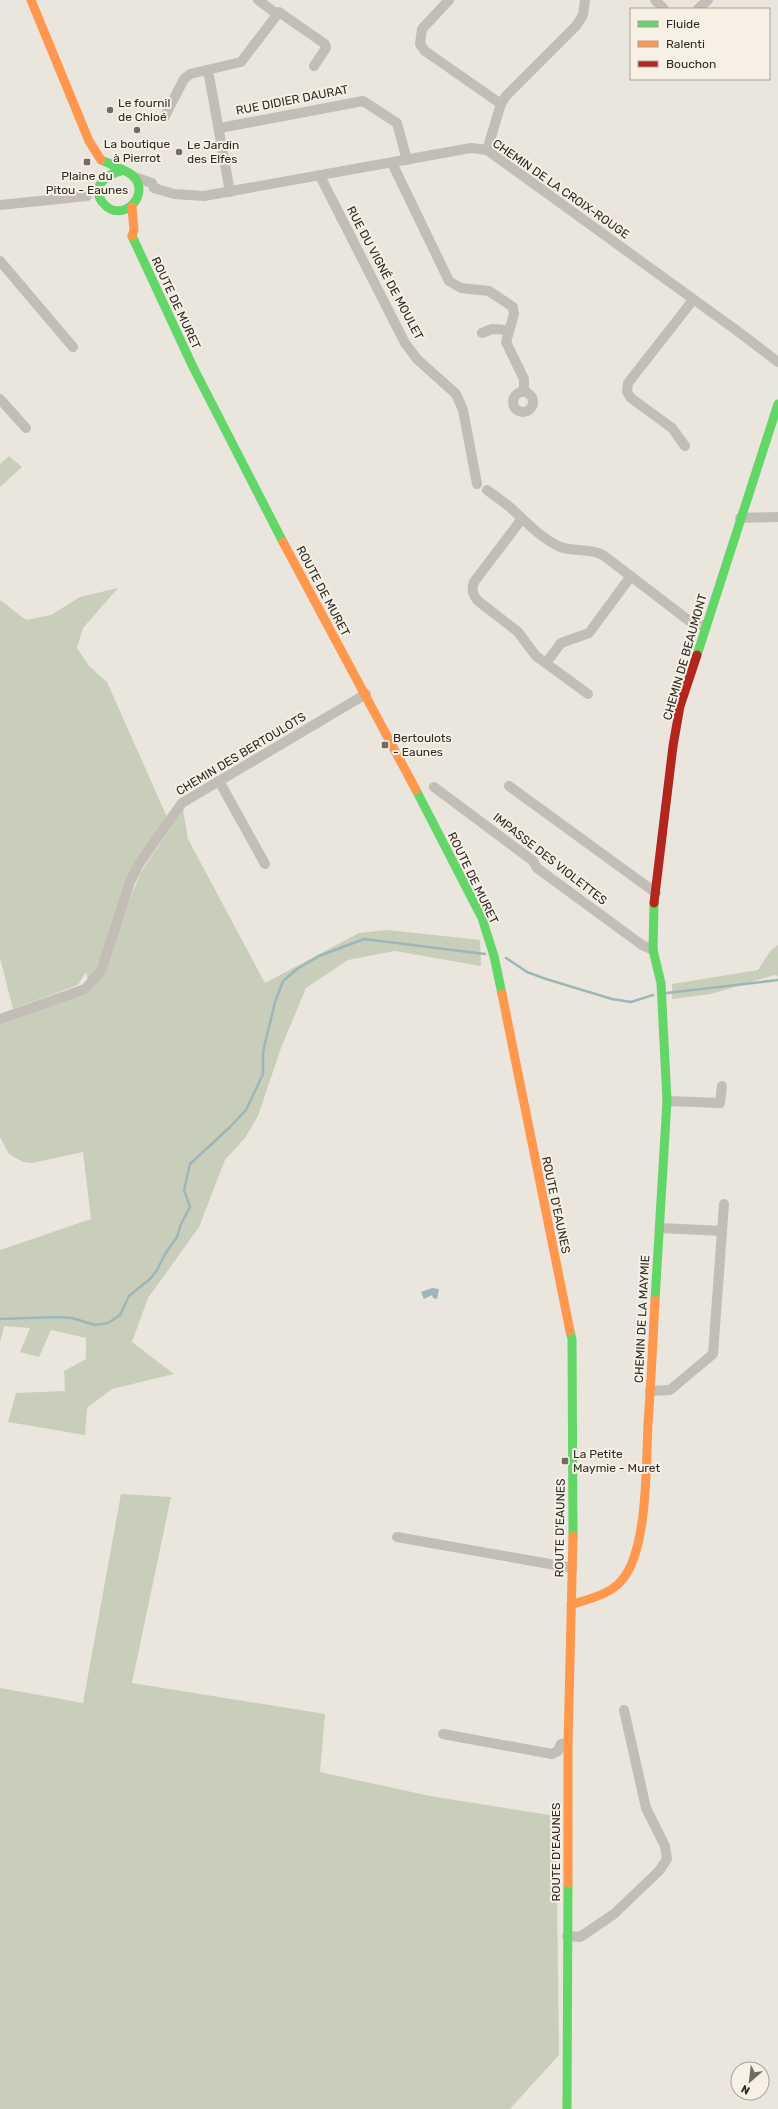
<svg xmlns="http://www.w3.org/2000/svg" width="778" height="2109" font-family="Rubik,sans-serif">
  <rect width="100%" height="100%" fill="#eae6de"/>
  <!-- green -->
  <g fill="#c8ceba">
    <polygon points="9,456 22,467 0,487 0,464"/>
    <path d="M118,588L83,628L77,648L89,666L107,682L167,817C145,847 126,877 115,913L127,906L141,872L183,810L188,839L265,983L359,933L388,930L480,940L481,966L395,951L348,960L306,988L281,1048L258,1116L245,1138L225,1160L199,1227L148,1298L132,1342L174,1374L112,1389L87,1408L85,1435L8,1422L16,1393L65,1391L64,1371L86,1359V1338L51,1330L39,1357L20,1352L30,1328L4,1326L0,1343V1250L91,1219L83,1152L32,1163L23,1162L9,1154L0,1137V1024L90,992L86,972L78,985L13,1009L0,958V600L26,620L51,615L80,597Z"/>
    <polygon points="778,945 778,976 775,975 711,994 672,999 672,984 758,970 771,950"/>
    <polygon points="121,1494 171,1497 132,1683 325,1714 320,1772 430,1796 556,1816 559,2055 510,2109 0,2109 0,1688 83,1703"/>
  </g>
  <!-- water -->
  <polygon fill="#9db6b8" points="432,1288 439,1289 437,1299 433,1298 432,1295 424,1299 421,1292"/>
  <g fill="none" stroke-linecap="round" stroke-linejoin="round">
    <!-- stream -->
    <g stroke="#9db6b8" stroke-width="2.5">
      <polyline points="506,958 527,972 546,979 612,999 631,1002 653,995"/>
      <polyline points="667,993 778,980"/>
      <polyline points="0,1319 56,1317 72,1318 95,1325 108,1323 120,1315 129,1296 151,1278 157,1270 165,1254 177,1237 181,1224 190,1207 184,1190 190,1164 230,1127 246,1110 263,1074 263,1052 275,1002 283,981 297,969 319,956 364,939 485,954"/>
    </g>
    <!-- street -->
    <g stroke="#c2bdb7" stroke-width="10">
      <polyline points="258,0 277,14"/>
      <polyline points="449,0 422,29 420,44 425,51 501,104"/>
      <polyline points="655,0 664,9"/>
      <polyline points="698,9 708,0"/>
      <polyline points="208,70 230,192"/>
      <polyline points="164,118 184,79 190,74 241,62 279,12 325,44 326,48 314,66"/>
      <polyline points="220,128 363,101 397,123 407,160"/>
      <polyline points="487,150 501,104 506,96 576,26 583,15 585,0"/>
      <polyline points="392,163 449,281 461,288 489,291 513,307 514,314 506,342 524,379 524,391"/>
      <polyline points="320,176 405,343 417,359 456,394 463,410 477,484"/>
      <polyline points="134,177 152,183 154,188"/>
      <polyline points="154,188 174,194 204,196 471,148 487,150 736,330 778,362"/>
      <polyline points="0,205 87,196"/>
      <polyline points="0,261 73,347"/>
      <polyline points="482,333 492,329 508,330"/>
      <circle cx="523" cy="402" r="10"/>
      <polyline points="0,399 26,428"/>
      <polyline points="685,446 672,428 631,398 627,392 628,383 693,300"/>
      <path d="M487,490C495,496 504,502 512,509C526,522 540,537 558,546C572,553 588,547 603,555L692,623L706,626"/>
      <polyline points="740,518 778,517"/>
      <path d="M521,520L474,582C471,590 473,594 477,600L518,632L536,656L588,694"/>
      <polyline points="546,663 561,643 589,633 631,576"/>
      <polyline points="219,781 265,864"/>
      <polyline points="509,786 656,893"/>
      <polyline points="434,787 533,861 537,868 642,945 653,950"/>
      <polyline points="0,1019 85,989 101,971 130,882 139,864 182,803 366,694"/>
      <polyline points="667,1101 720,1103 722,1086"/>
      <polyline points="660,1228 722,1231"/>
      <polyline points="650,1391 670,1390 713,1354 724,1204"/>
      <polyline points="397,1537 572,1568"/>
      <polyline points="443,1734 552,1754 558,1751 561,1744 568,1743"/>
      <polyline points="567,1936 580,1937 614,1914 659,1871 667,1859 665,1846 646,1808 624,1710"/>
    </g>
    <!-- fast -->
    <g stroke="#63d668" stroke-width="9">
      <path d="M101,160C106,162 129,172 132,175C153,193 122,226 103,203C90,188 106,174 121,171"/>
      <polyline points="132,236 193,367 283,542"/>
      <polyline points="697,655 778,404"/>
      <polyline points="416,790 482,918 494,956 502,994"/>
      <polyline points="654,903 653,950 661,983 667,1101 655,1300"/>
      <polyline points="570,1331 572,1339 573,1536"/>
      <polyline points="567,2109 568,1883"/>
    </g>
    <!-- slow -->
    <g stroke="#ff974d" stroke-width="9">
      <polyline points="31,0 89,141 101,160"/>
      <polyline points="132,207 134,230 132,236"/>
      <polyline points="283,542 416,790"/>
      <polyline points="502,994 570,1331"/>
      <path d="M571,1605C588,1599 610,1595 622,1580C648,1550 646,1464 648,1424C651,1382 653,1341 655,1300"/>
      <polyline points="568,1883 568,1743 573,1536"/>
    </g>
    <!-- jam -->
    <polyline stroke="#b3261e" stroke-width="9" points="654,903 673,746 680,706 697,655"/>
  </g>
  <!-- markers -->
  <g fill="#726c67" stroke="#f6f0e5" stroke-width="1.5">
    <circle cx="110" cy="110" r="4"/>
    <circle cx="137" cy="130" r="4"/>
    <circle cx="179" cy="152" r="4"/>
    <rect x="83" y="158" width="8" height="8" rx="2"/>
    <rect x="381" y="741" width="8" height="8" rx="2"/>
    <rect x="561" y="1457" width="8" height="8" rx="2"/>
  </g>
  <g text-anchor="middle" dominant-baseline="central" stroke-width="4" stroke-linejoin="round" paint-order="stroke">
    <!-- street labels -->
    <g font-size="12" fill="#322b27" stroke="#f6f0e5">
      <text transform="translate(292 100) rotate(-11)">RUE DIDIER DAURAT</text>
      <text transform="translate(561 189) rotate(35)">CHEMIN DE LA CROIX-ROUGE</text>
      <text transform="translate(385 273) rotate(62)">RUE DU VIGNÉ DE MOULET</text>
      <text transform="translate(176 303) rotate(65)">ROUTE DE MURET</text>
      <text transform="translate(323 591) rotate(62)">ROUTE DE MURET</text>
      <text transform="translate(685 657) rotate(-74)">CHEMIN DE BEAUMONT</text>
      <text transform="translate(241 754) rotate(-31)">CHEMIN DES BERTOULOTS</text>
      <text transform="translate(550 859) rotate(38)">IMPASSE DES VIOLETTES</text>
      <text transform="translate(473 878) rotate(64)">ROUTE DE MURET</text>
      <text transform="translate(556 1205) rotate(78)">ROUTE D'EAUNES</text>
      <text transform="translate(642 1319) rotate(-87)">CHEMIN DE LA MAYMIE</text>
      <text transform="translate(560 1528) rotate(-89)">ROUTE D'EAUNES</text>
      <text transform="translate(556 1852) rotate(-90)">ROUTE D'EAUNES</text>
    </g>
    <!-- poi labels -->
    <g font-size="12" fill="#322b27" stroke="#f6f0e5" text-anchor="start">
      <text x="118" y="103">Le fournil<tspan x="118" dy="14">de Chloé</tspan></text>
      <text x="137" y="144" text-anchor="middle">La boutique<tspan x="137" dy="14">à Pierrot</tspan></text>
      <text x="187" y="145">Le Jardin<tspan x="187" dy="14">des Elfes</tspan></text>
      <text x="87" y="176" text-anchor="middle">Plaine du<tspan x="87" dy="14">Pitou - Eaunes</tspan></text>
      <text x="393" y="738">Bertoulots<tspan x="393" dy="14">- Eaunes</tspan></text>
      <text x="573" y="1454">La Petite<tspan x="573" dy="14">Maymie - Muret</tspan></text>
    </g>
  </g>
  <!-- legend -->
  <rect x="630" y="8" width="140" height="72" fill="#f6f0e5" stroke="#a8a199"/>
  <rect x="638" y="21" width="20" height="6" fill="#63d668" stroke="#a8a199"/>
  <text x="666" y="28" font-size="12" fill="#322b27">Fluide</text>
  <rect x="638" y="41" width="20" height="6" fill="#ff974d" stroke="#a8a199"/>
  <text x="666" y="48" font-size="12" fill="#322b27">Ralenti</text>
  <rect x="638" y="61" width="20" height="6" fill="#b3261e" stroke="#a8a199"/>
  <text x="666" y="68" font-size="12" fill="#322b27">Bouchon</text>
  <!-- north arrow -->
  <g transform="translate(750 2081) rotate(208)"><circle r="19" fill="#f6f0e5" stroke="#a8a199"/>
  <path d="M0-3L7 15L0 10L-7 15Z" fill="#726c67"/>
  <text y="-6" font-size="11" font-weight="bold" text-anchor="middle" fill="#322b27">N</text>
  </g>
</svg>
